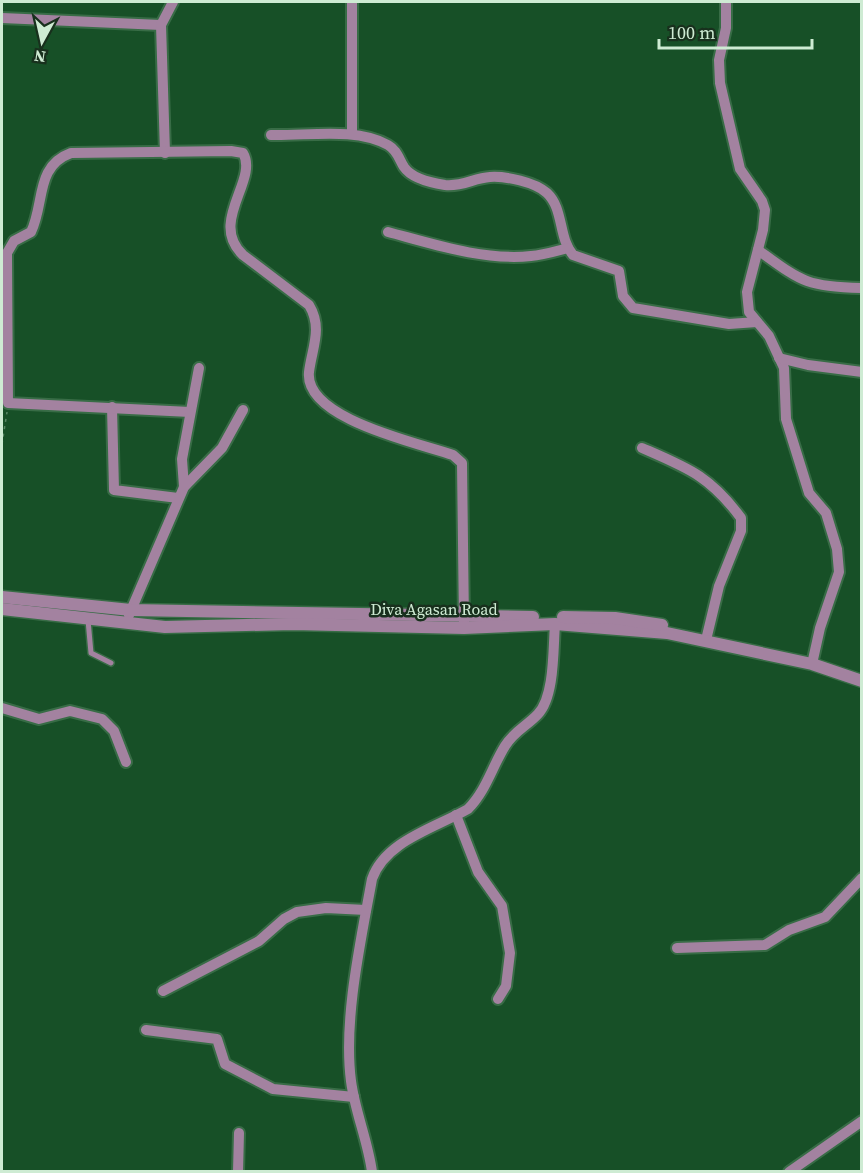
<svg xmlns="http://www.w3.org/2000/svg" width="863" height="1173" font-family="'Source Serif 4',serif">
  <rect width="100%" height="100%" fill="#175027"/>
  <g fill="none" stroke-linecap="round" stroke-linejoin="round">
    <!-- service casing -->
    <g stroke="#386c46" stroke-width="8">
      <polyline id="service" points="88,620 91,653 111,663"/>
    </g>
    <!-- minor casing -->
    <g stroke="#386c46" stroke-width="14">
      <g id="minor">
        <polyline points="352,2 352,133"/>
        <polyline points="726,2 726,28 719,60 720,83 740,169 762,201 765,210 763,230 747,292 749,312 769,336 784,368 786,419 809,493 826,513 837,549 839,572 820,628 812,664"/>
        <polyline points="2,18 161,25"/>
        <path d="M271,135C308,136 356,127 388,145C397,150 399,159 404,167C412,179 432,183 445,185C462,187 474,178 490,177C506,176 535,182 547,193C564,209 558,237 573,255L619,271L623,296L633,308L729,324L757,322"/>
        <polyline points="165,153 161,25 173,2"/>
        <path d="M388,232C433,244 484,261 531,256C544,255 556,251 568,248"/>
        <path d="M758,250C801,281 806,287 861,288"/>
        <polyline points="779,358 808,365 862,372"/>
        <polyline points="112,407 114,490 178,498"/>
        <path d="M190,412L8,403L7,253L14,241L31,232C45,203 35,166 71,153L231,151L243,153C259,180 208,222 243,255L309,305C323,328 312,348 309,372C304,419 419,443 453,455L462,463L464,624"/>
        <path d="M642,448C688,468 710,476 741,518V531L719,586L706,640"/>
        <polyline points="184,487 182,459 199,368"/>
        <polyline points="129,615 184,487 222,448 243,410"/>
        <polyline points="2,708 39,719 70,711 102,719 114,731 126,762"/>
        <polyline points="456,815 478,872 502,906 510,953 506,986 498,999"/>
        <polyline points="677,948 765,945 789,930 825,917 862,878"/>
        <polyline points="163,991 259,941 284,919 297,912 326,908 366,910"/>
        <polyline points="146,1030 217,1039 225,1064 273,1089 354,1097"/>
        <polyline points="238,1172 239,1133"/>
        <path d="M372,1172C368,1141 355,1112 351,1081C343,1020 361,940 372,879C385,841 435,828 468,809C486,791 492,767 505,746C514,731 527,726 538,714C555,696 553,648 555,624"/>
        <polyline points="789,1172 862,1121"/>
      </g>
    </g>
    <!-- tertiary casing -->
    <g stroke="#386c46" stroke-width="15">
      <g id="tertiary">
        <polyline points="2,597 131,610 533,617"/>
        <polyline points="2,609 165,627 293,624 464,628 555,624 667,633 812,664 862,681"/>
        <polyline points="563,617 615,618 662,625"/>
      </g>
    </g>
    <!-- path -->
    <g stroke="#598865" stroke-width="1.5" stroke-dasharray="3 4.5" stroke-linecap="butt">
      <polyline points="2,444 7,412"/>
      <polyline points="2,511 2,527"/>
    </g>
    <!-- service -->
    <use href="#service" stroke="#a382a0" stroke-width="5"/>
    <!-- minor -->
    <use href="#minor" stroke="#a382a0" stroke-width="10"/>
    <!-- tertiary -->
    <use href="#tertiary" stroke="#a382a0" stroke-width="12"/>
  </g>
  <g text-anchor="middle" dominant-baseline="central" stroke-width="5" stroke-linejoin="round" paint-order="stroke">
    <!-- street labels -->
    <g font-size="16" fill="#ceebd3" stroke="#18301d">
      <text x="434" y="609">Diva Agasan Road</text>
    </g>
  </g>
  <!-- border -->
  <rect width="863" height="1173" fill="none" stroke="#ceebd3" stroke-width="6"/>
  <!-- north arrow -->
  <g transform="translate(42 42) rotate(188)" stroke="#18301d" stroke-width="4.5" paint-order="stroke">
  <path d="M0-4.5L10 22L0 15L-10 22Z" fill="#ceebd3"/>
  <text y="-9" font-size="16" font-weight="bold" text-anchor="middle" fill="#ceebd3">N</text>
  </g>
  <!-- scale -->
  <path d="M659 39v9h153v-9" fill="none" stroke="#ceebd3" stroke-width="3"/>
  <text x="668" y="39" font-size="18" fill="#ceebd3" stroke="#18301d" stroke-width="4.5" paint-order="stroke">100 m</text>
</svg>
